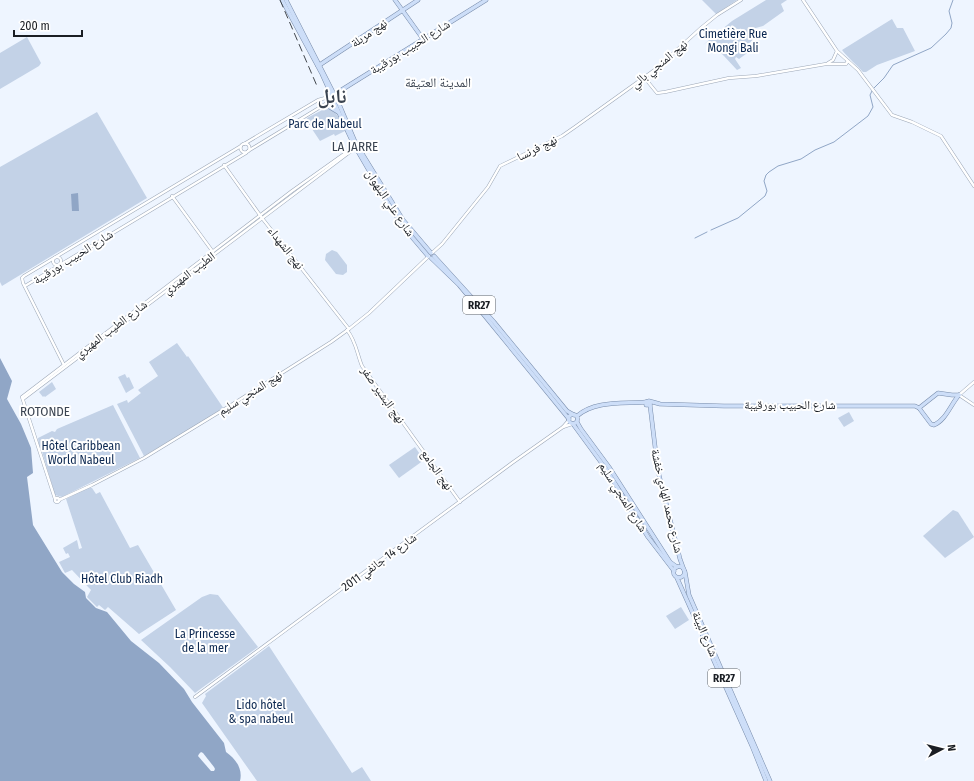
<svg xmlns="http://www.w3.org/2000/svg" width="974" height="781" font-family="'Fira Sans Condensed','Noto Naskh Arabic',sans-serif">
  <rect width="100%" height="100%" fill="#eef5ff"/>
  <!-- green -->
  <g fill="#c3d2e7">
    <polygon points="702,0 737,0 716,14"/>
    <polygon points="766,0 787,0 781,4 784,11 763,26 752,29 755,38 748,44 750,51 739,59 736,57 735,59 741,68 737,70 724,56 714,46 707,42 703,45 732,21"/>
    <path d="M892,19L897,28H903L915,51L877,65L866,72H863C856,64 849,59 842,50Z"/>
    <polygon points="27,37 41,63 39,66 0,89 0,53"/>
    <path d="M326,108C338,110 340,121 345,131L335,136L334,134L320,141L308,123L307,118Z"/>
    <polygon points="97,112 147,198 2,286 0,282 0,167"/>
    <polygon points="332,250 337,252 347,265 347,272 343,275 336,274 325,260 326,254"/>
    <polygon points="177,343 187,357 188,356 224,409 144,456 117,404 127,400 128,403 141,393 138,390 158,376 149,362"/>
    <polygon points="125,374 127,378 129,377 134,388 126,393 118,377"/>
    <polygon points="52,382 56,389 45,397 44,396 43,397 39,392"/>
    <polygon points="113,405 140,458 62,497 55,495 41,448 39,448 38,438 52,431 55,432 57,429"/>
    <polygon points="849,412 854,421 844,427 838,418"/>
    <polygon points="415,447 424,460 399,478 389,465"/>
    <polygon points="89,487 92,488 96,494 100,492 130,548 138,545 176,610 139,634 108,607 105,610 99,605 97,607 87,597 91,590 72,570 65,573 59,562 70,557 68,553 66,554 63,548 77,540 79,549 82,548 66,499"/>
    <polygon points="953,510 958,512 974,537 945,558 923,536"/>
    <polygon points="210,594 218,595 258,647 195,693 170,667 141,640 202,597"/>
    <polygon points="681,607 689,620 675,629 666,616"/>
    <polygon points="269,646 352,773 362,767 371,781 257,781 202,703 206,696 205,694"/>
  </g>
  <!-- water -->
  <g fill="#90a6c6">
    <polygon points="78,193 79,211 72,211 71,194"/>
    <path d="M0,358L12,381L7,399L21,424L31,448L33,473L27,477L33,525L62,572L74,584L85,592L86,598L96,608L107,612L131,641L159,663L184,689L192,702L224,743L226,752C236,759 243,769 240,781H0Z"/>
  </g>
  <!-- pier -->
  <polygon fill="#eef5ff" points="201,752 203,753 214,767 215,769 214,771 211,771 198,756 199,754"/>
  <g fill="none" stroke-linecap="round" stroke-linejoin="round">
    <!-- stream -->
    <g stroke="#90a6c6" stroke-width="1">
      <polyline points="874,88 884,78 893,65 931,48 946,34 951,28 952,23 949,11 953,0"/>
      <polyline points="711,230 738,218 765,196 767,191 764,181 766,175 769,172 778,166 801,159 815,150 834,142 868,116 873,107 870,95 872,91"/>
      <polyline points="695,238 707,232"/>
    </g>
    <!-- minor casing -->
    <g stroke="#9ca7b7" stroke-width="3.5">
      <g id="minor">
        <polyline points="803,0 837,51 858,70 892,115 912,122 941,136 974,186"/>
        <polyline points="828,63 833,60 837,51"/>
        <polyline points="644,77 657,93 665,92 729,78 756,76 826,64 846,64 848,61"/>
        <circle cx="245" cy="148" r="4.5"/>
        <polyline points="244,144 318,100 329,97"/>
        <polyline points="248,151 332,100"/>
        <polyline points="224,165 262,218 349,329"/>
        <polyline points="172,196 213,252"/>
        <polyline points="432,253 442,244 488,187 500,166 562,136 575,127 656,69 701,28 717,15 741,0"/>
        <circle cx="57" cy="261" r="4"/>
        <polyline points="25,286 246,153"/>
        <path d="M347,330C356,341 357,354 362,366L460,502"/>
        <polyline points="64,365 23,283 22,278 24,276 241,146"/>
        <polyline points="974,382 959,395 974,405"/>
        <polyline points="23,399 355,148"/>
        <polyline points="563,427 569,420"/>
        <circle cx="57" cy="500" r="2"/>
        <polyline points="55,499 22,397 292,191 354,147"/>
        <polyline points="59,500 92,485 144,458 236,402 331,342 349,329 369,313 429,256"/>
        <polyline points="195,697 512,463 563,427 572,424"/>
      </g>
    </g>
    <!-- major casing -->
    <g stroke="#788cab" stroke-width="4.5">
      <g id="major">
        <polyline points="282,0 322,74 331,94"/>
        <polyline points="286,0 334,94"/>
        <polyline points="395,0 423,39"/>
        <polyline points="318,66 418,0"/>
        <circle cx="332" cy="97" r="3.5"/>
        <polyline points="335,94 486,0"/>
        <polyline points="336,97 356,144"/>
        <polyline points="333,100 354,145"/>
        <polyline points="321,107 328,106 338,112"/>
        <polyline points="358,147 403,220 431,253"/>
        <polyline points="356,148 392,210 406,230 428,256"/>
        <polyline points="434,256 494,322 567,411 574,415"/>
        <polyline points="431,258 459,285 484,315 569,419"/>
        <path d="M650,402V405H646V402L649,401L660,404L724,406H915L919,408L931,424L934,425C946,420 951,404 959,395"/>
        <polyline points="650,405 658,471 680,559 684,570"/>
        <polyline points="919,408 938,393 952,395 959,395"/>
        <circle cx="573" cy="419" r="4.5"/>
        <path d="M577,416C595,400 624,404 646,402"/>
        <polyline points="577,422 581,429 609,467 670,562 677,567"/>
        <polyline points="573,424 606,469 648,537 674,571"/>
        <circle cx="679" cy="572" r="5.5"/>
        <polyline points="685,572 689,595 770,781"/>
        <polyline points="677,578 752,746 766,781"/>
      </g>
    </g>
    <!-- minor -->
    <use href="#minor" stroke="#fff" stroke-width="2.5"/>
    <!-- major -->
    <use href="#major" stroke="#cddef8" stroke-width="3.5"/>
    <!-- rail -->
    <polyline stroke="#42474d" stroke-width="1" stroke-dasharray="8 4" stroke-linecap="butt" points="280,0 317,86"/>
  </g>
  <g text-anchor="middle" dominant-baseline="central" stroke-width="4" stroke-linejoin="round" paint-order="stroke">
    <!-- shield labels -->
    <g fill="#fff" stroke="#5f6266" stroke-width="1">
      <rect x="463" y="296" width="32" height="18" rx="3"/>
      <rect x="708" y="669" width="32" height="18" rx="3"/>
    </g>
    <g font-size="11" font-weight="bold" fill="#1a1e24">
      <text x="479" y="305">RR27</text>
      <text x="724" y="678">RR27</text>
    </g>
    <!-- street labels -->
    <g font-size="12" fill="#1a1e24" stroke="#fff">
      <text transform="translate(369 33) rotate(-34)">نهج مربلة</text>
      <text transform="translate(410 47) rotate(-32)">شارع الحبيب بورقيبة</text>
      <text transform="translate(659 64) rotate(-39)">نهج المنجي بالي</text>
      <text transform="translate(537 148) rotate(-26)">نهج فرنسا</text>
      <text transform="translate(390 203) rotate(56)">شارع علي البلهوان</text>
      <text transform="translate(286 248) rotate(52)">نهج الشهداء</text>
      <text transform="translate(73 257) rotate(-32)">شارع الحبيب بورقيبة</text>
      <text transform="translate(189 273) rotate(-37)">الطيب المهيري</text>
      <text transform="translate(111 329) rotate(-37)">شارع الطيب المهيري</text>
      <text transform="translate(250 393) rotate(-32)">نهج المنجي سليم</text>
      <text transform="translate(383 395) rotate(55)">نهج البشير صفر</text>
      <text x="790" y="405">شارع الحبيب بورقيبة</text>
      <text transform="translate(437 470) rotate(55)">نهج الجامع</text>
      <text transform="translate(623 497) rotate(58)">شارع المنجي سليم</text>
      <text transform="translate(667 501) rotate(77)">شارع محمد الهادي خفشة</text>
      <text transform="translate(379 562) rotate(-36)">شارع 14 جانفي 2011</text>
      <text transform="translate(705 634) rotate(67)">شارع البيئة</text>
    </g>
    <!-- park labels -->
    <g font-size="12" fill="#0c2851" stroke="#fff">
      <text x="733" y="34">Cimetière Rue<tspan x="733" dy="14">Mongi Bali</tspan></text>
      <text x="325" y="124">Parc de Nabeul</text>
      <text x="81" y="446">Hôtel Caribbean<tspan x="81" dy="14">World Nabeul</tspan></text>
      <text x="122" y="579">Hôtel Club Riadh</text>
      <text x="205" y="634">La Princesse<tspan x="205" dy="14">de la mer</tspan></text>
      <text x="261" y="705">Lido hôtel<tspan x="261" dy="14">&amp; spa nabeul</tspan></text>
    </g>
    <!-- neighbourhood labels -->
    <g font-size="13" fill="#3b4451" stroke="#fff">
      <text x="438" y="82">المدينة العتيقة</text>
      <text x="355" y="146">LA JARRE</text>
      <text x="45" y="411">ROTONDE</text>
    </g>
    <!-- town labels -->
    <g font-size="20" font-weight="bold" fill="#3b4451" stroke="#fff">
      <text x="332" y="96">نابل</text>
    </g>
  </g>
  <!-- north arrow -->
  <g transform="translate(942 749) rotate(83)" stroke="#ffffff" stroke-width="3" paint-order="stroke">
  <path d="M0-3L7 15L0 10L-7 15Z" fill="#1a1e24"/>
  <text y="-6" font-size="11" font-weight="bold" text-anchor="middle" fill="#1a1e24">N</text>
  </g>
  <!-- scale -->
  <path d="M14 30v6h68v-6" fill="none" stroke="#1a1e24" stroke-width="2"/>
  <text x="20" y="30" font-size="12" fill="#1a1e24" stroke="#ffffff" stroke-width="3" paint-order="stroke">200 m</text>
</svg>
